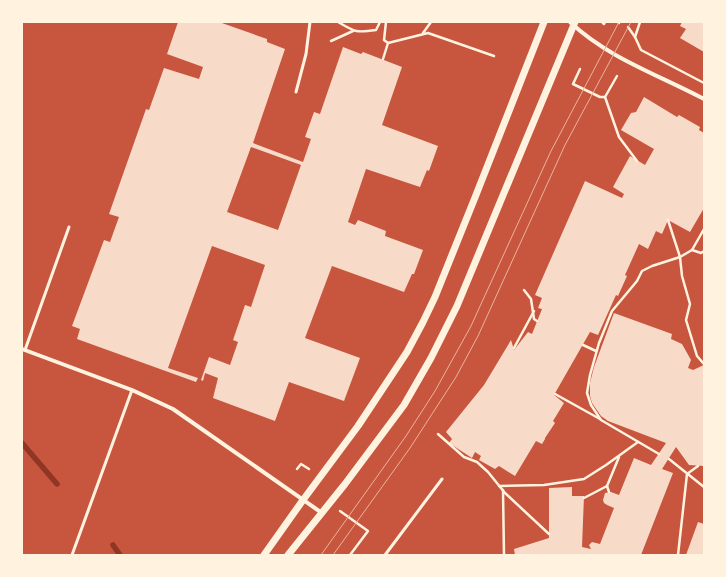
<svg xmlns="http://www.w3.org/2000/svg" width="726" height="577" font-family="Overpass,sans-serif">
  <rect width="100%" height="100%" fill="#c8553d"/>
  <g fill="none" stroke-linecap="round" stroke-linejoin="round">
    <!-- stream -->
    <g stroke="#8f3625" stroke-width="5.5">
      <polyline points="22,443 57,484"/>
      <polyline points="113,545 120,555"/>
    </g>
  </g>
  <!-- building -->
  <g fill="#f7dbc8" fill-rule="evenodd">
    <path d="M178,22H219L267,39V42L285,49L253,143L303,162L311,139L305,137L314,112L320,114L343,47L361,54L363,52L402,67L382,125L438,146L429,171L427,170L420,187L366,169L348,222L355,225L358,220L386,231L385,236L423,250L414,274H412L404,292L332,266L305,338L360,358L344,401L289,382L275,421L213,398L218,378L205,373L203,381L201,380L209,357L230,365L238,342L233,340L245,305L251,307L265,265L212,246L168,368L198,378L196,382L77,339L80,329L72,326L104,240L110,242L119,217L109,214L146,109L149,110L164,68L199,79L203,67L167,54ZM251,147L301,165L278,230L227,212Z"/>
    <polygon points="682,22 704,22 704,52 680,38 686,29 680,26"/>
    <polygon points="644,97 677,117 679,115 700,127 699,130 704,133 704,208 690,232 668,220 662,234 656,231 648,249 639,244 625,275 627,276 618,296 616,295 598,335 590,332 554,395 564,403 553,421 555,423 545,438 545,439 542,444 536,441 515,476 499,466 495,469 479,460 481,456 475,452 472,458 449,443 452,439 446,432 484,385 511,340 514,350 528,332 532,334 542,309 538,308 542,298 535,295 585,181 622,198 624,194 613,187 630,156 645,165 654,149 621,130 631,113 636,112"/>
    <polygon points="614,313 672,334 671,339 682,344 691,360 688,368 693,370 704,365 704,466 689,465 676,447 662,469 673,473 641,555 515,555 514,549 549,538 549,488 572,487 572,496 584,496 582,547 591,549 589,545 592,542 600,544 614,508 607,505 604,503 603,500 605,493 611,492 619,495 634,458 651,465 666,443 608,421 601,416 592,403 590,396 590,383 594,367"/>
    <polygon points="698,522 704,524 704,555 686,555"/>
  </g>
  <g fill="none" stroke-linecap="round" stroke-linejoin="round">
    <!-- path -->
    <g stroke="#fff3e0" stroke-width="2.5">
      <path d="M338,22C355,32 356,33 376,30L380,22"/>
      <polyline points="386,22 384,40 388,43 428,33 494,56"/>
      <polyline points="602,22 604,24 605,22"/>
      <polyline points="618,22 619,23"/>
      <polyline points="628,27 635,37 641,50 704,83"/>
      <polyline points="423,33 431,22"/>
      <polyline points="635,37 640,22"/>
      <polyline points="331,41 353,31"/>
      <polyline points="383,59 388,43"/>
      <polyline points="580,69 573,84 600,97 605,97"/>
      <polyline points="617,76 605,97 619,137 637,161"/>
      <polyline points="704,229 692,250 680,257 682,276 690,304 686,320 697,356 704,364"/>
      <polyline points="692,250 701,253 704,251"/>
      <polyline points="524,290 531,299 534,319 537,321"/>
      <polyline points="583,345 596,351"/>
      <polyline points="514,348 534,311"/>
      <polyline points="555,394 600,419"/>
      <polyline points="438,434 464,457 477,462 488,472 505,493 549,534"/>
      <polyline points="659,454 601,420 591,405 587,393 590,375 599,343 612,311 637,281 642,271 652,266 680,257 668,220"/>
      <polyline points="669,459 704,487"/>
      <polyline points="297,469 301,464 309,469"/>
      <polyline points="499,486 544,485 584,479 606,465 638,442"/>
      <polyline points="607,486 609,492"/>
      <polyline points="503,490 504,555"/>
      <polyline points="584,498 607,486 619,457"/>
      <polyline points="340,511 368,531 350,555"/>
      <polyline points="678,555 687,474 698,466"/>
    </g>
    <!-- service -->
    <g stroke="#fff3e0" stroke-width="3">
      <polyline points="296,92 306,54 310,22"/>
      <polyline points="25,350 69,227"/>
      <polyline points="72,555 132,390"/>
      <polyline points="385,555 442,479"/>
    </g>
    <!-- minor -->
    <g stroke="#fff3e0" stroke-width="4">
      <path d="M570,22C608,58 659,75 704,99"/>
      <polyline points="22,349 132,390 173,409 322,513"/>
    </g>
    <!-- tertiary -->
    <g stroke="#fff3e0" stroke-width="7">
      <polyline points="264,555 303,500 358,426 407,352 423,322 435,297 476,195 544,22"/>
      <polyline points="288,555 345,484 404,405 431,358 457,306 575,22"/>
    </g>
    <!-- tram -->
    <g stroke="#e9b49f" stroke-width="1">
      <polyline points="321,555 406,436 435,391 471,326 551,151 619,22"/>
      <polyline points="333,555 410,448 456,377 478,336 565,145 631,22"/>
    </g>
  </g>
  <!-- border -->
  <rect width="726" height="577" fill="none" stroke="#fff3e0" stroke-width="46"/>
</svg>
